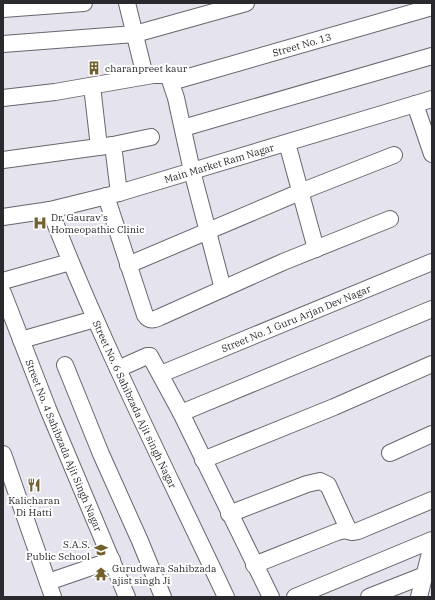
<svg xmlns="http://www.w3.org/2000/svg" width="435" height="600" font-family="'IBM Plex Serif',serif">
  <rect width="100%" height="100%" fill="#e5e3ed"/>
  <g fill="none" stroke-linecap="round" stroke-linejoin="round">
    <!-- minor casing -->
    <g stroke="#67666e" stroke-width="18">
      <g id="minor">
        <polyline points="127,3 145,76"/>
        <polyline points="3,9 84,3"/>
        <polyline points="3,44 135,34 246,3"/>
        <path id="s1" d="M171,82L432,7"/>
        <polyline points="92,86 99,147"/>
        <polyline points="3,98 55,92 153,75 164,75 169,77 176,98 192,171 223,289"/>
        <polyline points="415,104 432,154"/>
        <polyline points="183,128 432,56"/>
        <polyline points="287,143 316,249"/>
        <polyline points="113,145 119,193"/>
        <polyline points="3,160 113,145 151,137"/>
        <path d="M106,196L145,315C149,321 154,320 160,317L283,262L390,219"/>
        <path id="s2" d="M50,210C101,342 166,469 226,597"/>
        <path id="s3" d="M3,217L50,210L119,193L432,99"/>
        <polyline points="128,265 300,192 394,155"/>
        <polyline points="3,281 70,262"/>
        <path id="s4" d="M3,293L48,409L127,597"/>
        <polyline points="21,340 95,319"/>
        <polyline points="65,365 101,454 140,541 163,597"/>
        <polyline points="118,369 147,356 150,356 181,413 271,597"/>
        <path id="s5" d="M161,374L432,262"/>
        <polyline points="181,413 432,309"/>
        <polyline points="390,453 432,434"/>
        <polyline points="3,454 53,597"/>
        <polyline points="203,460 334,407 432,364"/>
        <polyline points="229,514 307,484 320,481 328,485 349,531"/>
        <polyline points="254,565 337,532 345,530 352,532 358,531 432,500"/>
        <polyline points="48,582 112,560"/>
        <polyline points="295,597 432,540"/>
        <polyline points="369,597 425,575"/>
        <polyline points="419,597 432,545"/>
      </g>
    </g>
    <!-- minor -->
    <use href="#minor" stroke="#fff" stroke-width="16"/>
  </g>
  <!-- icons -->
  <defs>
    <g id="building-bare" transform="scale(1.08)"><path d="M-4-6H4V6H1V3H-1V6H-4ZM-2.5-4.3h1.7v1.8h-1.7ZM.8-4.3h1.7v1.8H.8ZM-2.5-1h1.7V.8h-1.7ZM.8-1h1.7V.8H.8Z" fill="#72612f" stroke="#fff" stroke-width="2.5" paint-order="stroke"/></g>
    <g id="hospital-bare" transform="scale(1.08)"><path d="M-5-5h3v3.5h4V-5h3V5h-3V1.5h-4V5h-3Z" fill="#72612f" stroke="#fff" stroke-width="2.5" paint-order="stroke"/></g>
    <g id="restaurant-bare" transform="scale(1.08)"><path d="M-5-6h1v4h1v-4h1v4h1v-4h1v5L-1.5 .5V6h-2V.5L-5-1ZM5-6V6H3V1.5H1.5Q1.5-4 5-6Z" fill="#72612f" stroke="#fff" stroke-width="2.5" paint-order="stroke"/></g>
    <g id="school-bare" transform="scale(1.08)"><path d="M0-5L7-2L0 1L-7-2ZM-4 1L0 2.5L4 1V4Q0 6-4 4Z" fill="#72612f" stroke="#fff" stroke-width="2.5" paint-order="stroke"/></g>
    <g id="temple-bare" transform="scale(1.08)"><path d="M0-6L5-2H3V0L6.5 2.5H4V6H1.5V3h-3V6H-4V2.5H-6.5L-3 0V-2H-5Z" fill="#72612f" stroke="#fff" stroke-width="2.5" paint-order="stroke"/></g>
  </defs>
  <g fill-rule="evenodd">
    <use href="#building-bare" x="94" y="68"/>
    <use href="#hospital-bare" x="40" y="223"/>
    <use href="#restaurant-bare" x="34" y="485"/>
    <use href="#school-bare" x="101" y="550"/>
    <use href="#temple-bare" x="101" y="574"/>
  </g>
  <g text-anchor="middle" dominant-baseline="central" stroke-width="4" stroke-linejoin="round" paint-order="stroke">
    <!-- street labels -->
    <g font-size="10" fill="#2a292d" stroke="#fff">
      <text stroke="none"><textPath href="#s1" startOffset="136">Street No. 13</textPath></text>
      <text stroke="none"><textPath href="#s3" startOffset="223">Main Market Ram Nagar</textPath></text>
      <text stroke="none"><textPath href="#s5" startOffset="146">Street No. 1 Guru Arjan Dev Nagar</textPath></text>
      <text stroke="none"><textPath href="#s2" startOffset="212">Street No. 6 Sahibzada Ajit singh Nagar</textPath></text>
      <text stroke="none"><textPath href="#s4" startOffset="164">Street No. 4 Sahibzada Ajit Singh Nagar</textPath></text>
    </g>
    <!-- poi labels -->
    <g font-size="10" fill="#2a292d" stroke="#fff" text-anchor="start">
      <text x="105" y="68">charanpreet kaur</text>
      <text x="51" y="217">Dr. Gaurav's<tspan x="51" dy="12">Homeopathic Clinic</tspan></text>
      <text x="34" y="500" text-anchor="middle">Kalicharan<tspan x="34" dy="12">Di Hatti</tspan></text>
      <text x="90" y="544" text-anchor="end">S.A.S.<tspan x="90" dy="12">Public School</tspan></text>
      <text x="112" y="568">Gurudwara Sahibzada<tspan x="112" dy="12">ajist singh Ji</tspan></text>
    </g>
  </g>
  <!-- border -->
  <rect width="435" height="600" fill="none" stroke="#2a292d" stroke-width="8"/>
</svg>
